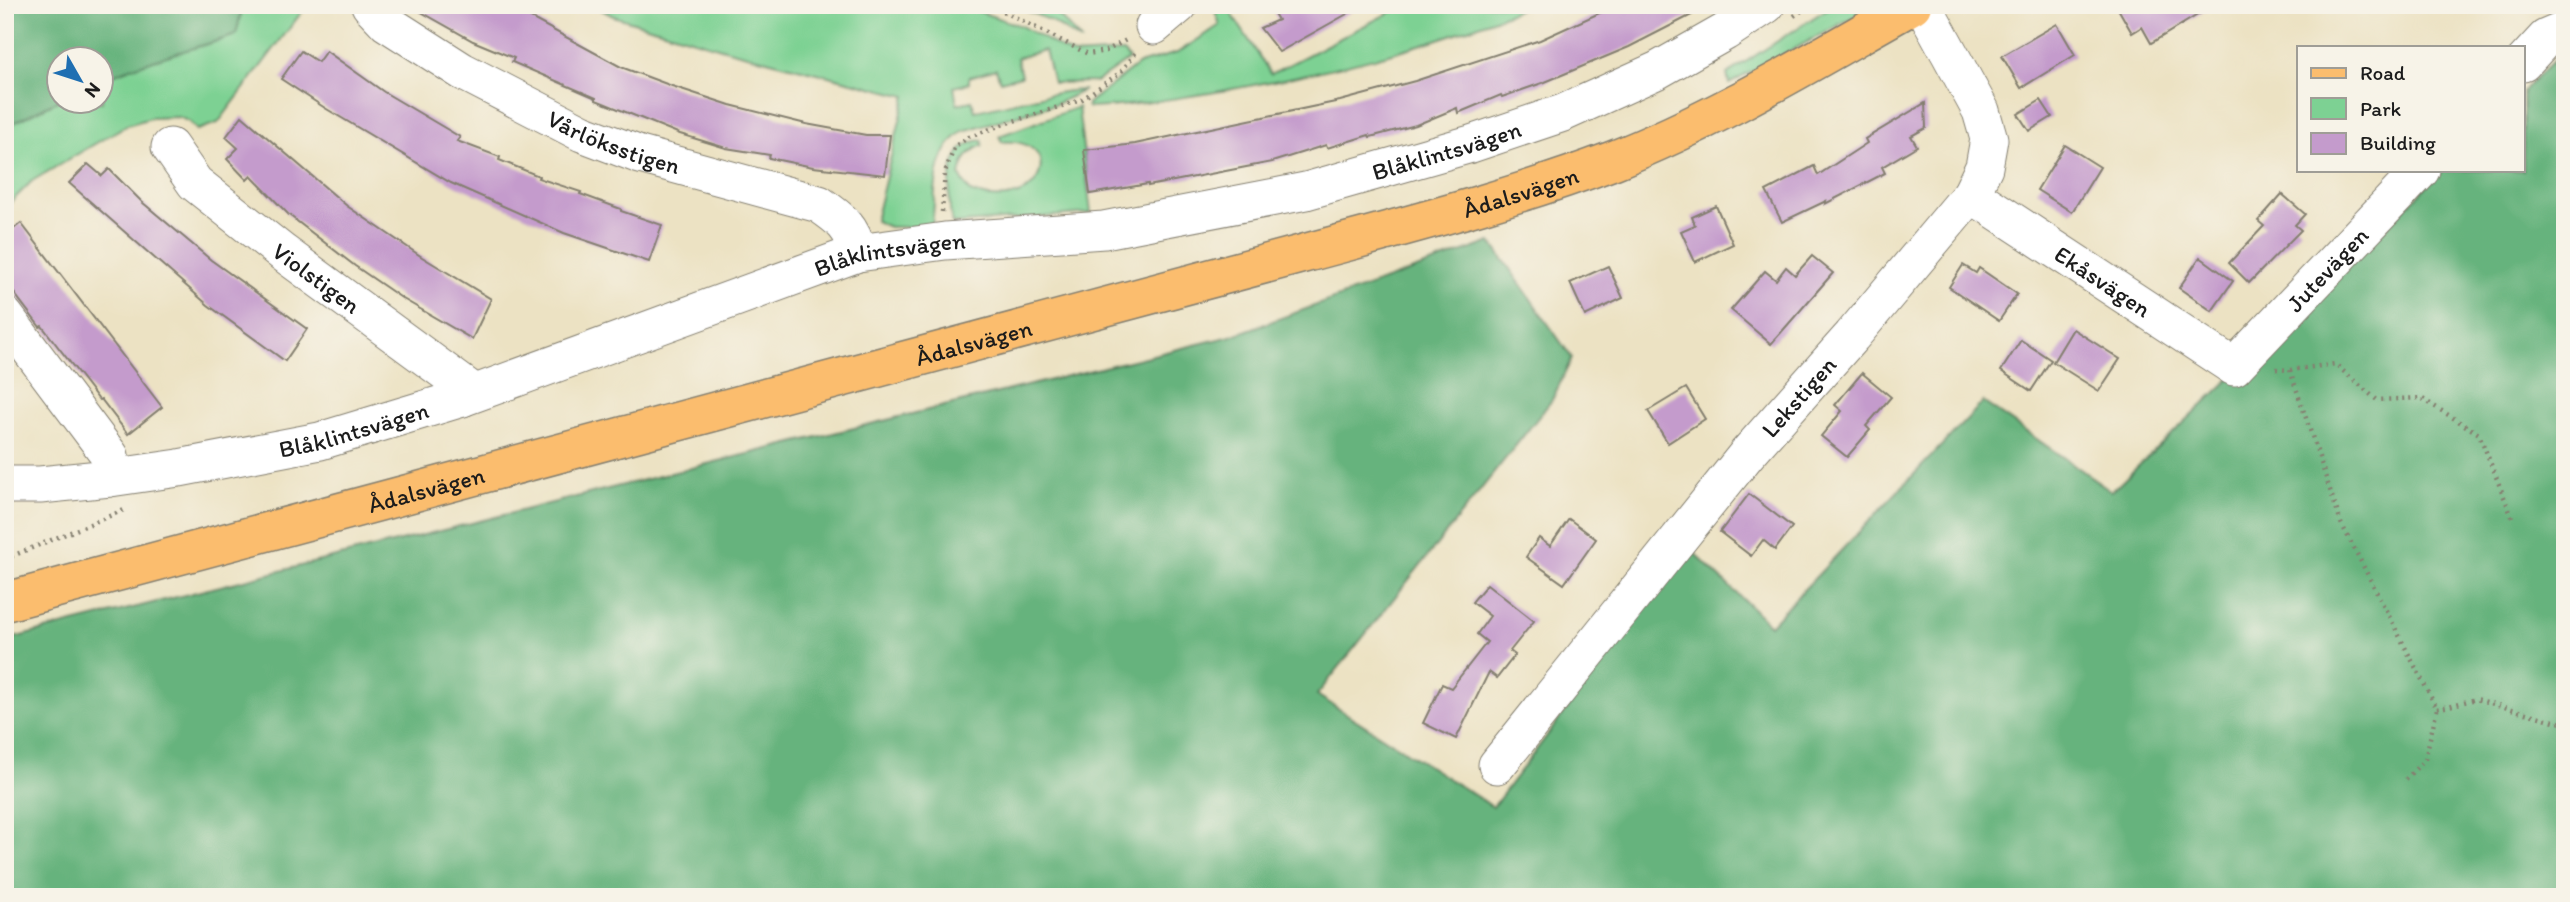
<svg xmlns="http://www.w3.org/2000/svg" width="2570" height="902" font-family="Itim,sans-serif">
  <rect width="100%" height="100%" fill="#f7f3e8"/>
  <filter id="ink" filterUnits="userSpaceOnUse"><feTurbulence type="fractalNoise" baseFrequency=".0143" numOctaves="2"/><feDisplacementMap in="SourceGraphic" scale="14" xChannelSelector="R" yChannelSelector="G"/><feConvolveMatrix kernelMatrix="1 2 1 2 8 2 1 2 1" color-interpolation-filters="sRGB"/></filter>
  <filter id="wash" filterUnits="userSpaceOnUse"><feTurbulence type="fractalNoise" baseFrequency=".00686" numOctaves="4" result="noise"/><feDisplacementMap in="SourceGraphic" scale="28" xChannelSelector="R" yChannelSelector="G"/><feGaussianBlur stdDeviation="1.57" result="paint"/><feColorMatrix in="noise" values="0 0 0 0 0 0 0 0 0 0 0 0 0 0 0 0 0 1.4 0 .05"/><feComposite in="paint" operator="in"/></filter>
  <g filter="url(#wash)">
    <rect width="100%" height="100%" fill="#ece2c3"/>
    <!-- green -->
    <g fill="#7dd193" stroke="#4c7658" stroke-width="2">
      <path d="M243,5H307L218,123L197,130L188,121L178,117L151,118L127,125L32,181L5,208V127L59,100L102,102V80C143,60 191,50 235,35Z"/>
      <path d="M593,5H960L1021,26L1073,55L1123,52L1129,59L1096,82L1053,83L1045,50L1017,58L1021,76L1000,81L996,69L969,77V83L954,87L957,104L972,101L975,111C1012,104 1046,92 1084,90L1056,104L963,131C932,153 936,193 932,227H889L875,221L906,96L728,50L613,16Z"/>
      <polygon points="1013,5 1050,5 1082,42 1051,21"/>
      <path d="M1213,5H1226L1271,74L1404,5H1529C1428,49 1319,74 1210,93C1169,99 1129,107 1088,108L1087,104L1139,64L1177,53L1220,25Z"/>
      <polygon points="1833,5 1876,5 1729,84 1727,74"/>
      <path d="M1078,107L1091,213L952,224C948,204 947,165 962,149C967,143 975,141 982,140L983,145C967,152 963,160 960,176L970,192C1047,219 1066,136 1002,142L999,136Z"/>
    </g>
    <!-- forest -->
    <g fill="#66b37d" stroke="#41684c" stroke-width="2">
      <path d="M5,5H243L236,35C191,50 144,60 102,80V60H60L59,100L5,127Z"/>
      <polygon points="2565,49 2565,897 13,897 5,861 5,640 719,461 1231,336 1491,242 1572,358 1552,400 1317,695 1493,807 1689,548 1770,625 1983,402 2112,491 2296,316 2443,170 2523,170 2523,91"/>
    </g>
    <g id="blocks">
      <!-- building -->
      <g fill="#c49bcc">
        <polygon points="409,5 507,5 621,67 672,86 730,105 806,124 866,135 890,135 885,175 813,167 769,158 770,155 726,148 680,134 596,100 596,98 512,62 514,58 473,41"/>
        <polygon points="1269,5 1363,5 1279,52 1260,28 1278,20"/>
        <polygon points="1617,5 1711,5 1629,47 1545,82 1502,97 1501,95 1458,113 1457,108 1416,125 1370,137 1369,135 1327,148 1326,145 1272,162 1148,186 1148,184 1090,194 1084,150 1135,144 1340,101 1415,81 1540,40"/>
        <polygon points="2116,5 2214,5 2151,43 2142,27 2132,33"/>
        <polygon points="2057,24 2075,55 2021,88 2002,56"/>
        <polygon points="301,51 318,62 326,51 384,92 460,137 457,141 500,157 499,160 539,176 538,178 581,192 580,194 621,209 621,211 662,225 649,262 564,233 451,183 325,108 281,79"/>
        <polygon points="2041,100 2052,117 2029,131 2018,114"/>
        <polygon points="1925,103 1926,128 1911,136 1917,146 1882,167 1885,173 1825,204 1826,201 1782,222 1766,191 1814,166 1818,175 1867,143 1865,139"/>
        <polygon points="242,116 347,206 422,257 491,299 472,339 403,299 355,266 289,215 251,176 247,180 227,159 238,148 226,137"/>
        <polygon points="2065,145 2100,167 2072,212 2037,190"/>
        <polygon points="88,164 102,176 109,169 142,202 211,260 307,329 285,361 208,305 69,183"/>
        <polygon points="2282,194 2305,214 2295,225 2301,230 2249,283 2229,263 2264,226 2258,221"/>
        <polygon points="1716,206 1733,244 1695,262 1681,231 1695,225 1692,217"/>
        <polygon points="21,223 162,407 128,434 101,399 99,400 42,326 40,327 14,293 10,296 5,295 5,236"/>
        <polygon points="1812,256 1833,273 1771,344 1731,310 1765,271 1776,280 1786,267 1795,275"/>
        <polygon points="2200,257 2233,281 2212,311 2179,288"/>
        <polygon points="1963,265 1976,273 1979,268 2017,294 1999,321 1949,287"/>
        <polygon points="1608,266 1623,298 1585,316 1570,283"/>
        <polygon points="2073,329 2120,359 2099,391 2053,362"/>
        <polygon points="2021,340 2051,360 2031,391 2001,371"/>
        <polygon points="1862,373 1891,397 1866,426 1870,430 1847,457 1821,436 1842,411 1835,405"/>
        <polygon points="1686,388 1705,419 1668,443 1648,411"/>
        <polygon points="1749,494 1792,527 1775,550 1763,540 1751,556 1720,532"/>
        <polygon points="1569,519 1596,539 1564,584 1526,557 1539,538 1550,546"/>
        <polygon points="1487,584 1534,621 1510,651 1515,655 1497,678 1489,672 1456,739 1423,723 1442,684 1451,688 1487,642 1477,634 1490,616 1472,602"/>
      </g>
    </g>
  </g>
  <g filter="url(#ink)">
    <use href="#blocks" fill-opacity="0" stroke="#847f70" stroke-width="2"/>
    <g fill="none" stroke-linecap="round" stroke-linejoin="round">
      <!-- minor casing -->
      <g stroke="#847f70" stroke-width="39">
        <g id="minor">
          <path id="s1" d="M370,5L387,23L462,71L582,133L640,155L819,204C841,219 852,227 858,253"/>
          <polyline points="1154,26 1179,5"/>
          <polyline points="2523,63 2546,38 2565,30"/>
          <path id="s2" d="M170,147L195,183L282,252L466,387L462,398"/>
          <path id="s3" d="M1971,194L2234,367L2421,170"/>
          <polyline points="5,316 110,456 110,478"/>
          <path id="s4" d="M5,485H40L110,478L179,468L320,441L462,398L858,253L945,241L1104,230L1306,191L1471,144L1563,113L1658,70L1725,32L1766,5"/>
          <path id="s5" d="M1497,765L1747,454L1852,336L1971,194L1984,167L1989,139L1981,111L1923,5"/>
        </g>
      </g>
      <!-- major casing -->
      <g stroke="#847f70" stroke-width="41">
        <g id="major">
          <path id="s6" d="M5,602L1302,254C1405,226 1515,198 1614,160C1718,119 1814,60 1912,5"/>
        </g>
      </g>
      <!-- path -->
      <g stroke="#847f70" stroke-width="4.5" stroke-dasharray="2 5" stroke-linecap="butt">
        <polyline points="991,5 1088,54 1106,51 1128,39"/>
        <polyline points="1794,16 1810,5"/>
        <polyline points="942,212 945,172 955,146 969,137 1004,124 1081,100 1121,72 1137,51"/>
        <polyline points="2276,369 2290,370 2335,364 2377,400 2421,398 2479,434 2512,517"/>
        <polyline points="2290,370 2341,523 2437,709 2425,759 2406,779"/>
        <polyline points="5,559 124,510"/>
        <polyline points="2437,709 2476,699 2565,724"/>
      </g>
      <!-- minor -->
      <use href="#minor" stroke="#fff" stroke-width="37"/>
      <!-- major -->
      <use href="#major" stroke="#fbbd6e" stroke-width="38"/>
    </g>
  </g>
  <g text-anchor="middle" dominant-baseline="central" stroke-width="7" stroke-linejoin="round" paint-order="stroke">
    <!-- street labels -->
    <g font-size="24" fill="#1c1c1c" stroke="#f7f3e8">
      <text stroke="none"><textPath href="#s1" startOffset="282">Vårlöksstigen</textPath></text>
      <text stroke="none"><textPath href="#s4" startOffset="1488">Blåklintsvägen</textPath></text>
      <text stroke="none"><textPath href="#s6" startOffset="1570">Ådalsvägen</textPath></text>
      <text stroke="none"><textPath href="#s4" startOffset="920">Blåklintsvägen</textPath></text>
      <text stroke="none"><textPath href="#s3" startOffset="450">Jutevägen</textPath></text>
      <text stroke="none"><textPath href="#s2" startOffset="198">Violstigen</textPath></text>
      <text stroke="none"><textPath href="#s3" startOffset="158">Ekåsvägen</textPath></text>
      <text stroke="none"><textPath href="#s6" startOffset="1003">Ådalsvägen</textPath></text>
      <text stroke="none"><textPath href="#s5" startOffset="476">Lekstigen</textPath></text>
      <text stroke="none"><textPath href="#s4" startOffset="354">Blåklintsvägen</textPath></text>
      <text stroke="none"><textPath href="#s6" startOffset="436">Ådalsvägen</textPath></text>
    </g>
  </g>
  <!-- margin -->
  <rect width="2570" height="902" fill="none" stroke="#f7f3e8" stroke-width="28"/>
  <!-- legend -->
  <rect x="2297" y="46" width="228" height="126" fill="#f7f3e8" stroke="#9f9d96" stroke-width="2"/>
  <rect x="2311" y="68" width="35" height="10" fill="#fbbd6e" stroke="#9f9d96" stroke-width="2"/>
  <text x="2360" y="80" font-size="21" fill="#1c1c1c">Road</text>
  <rect x="2311" y="98" width="35" height="21" fill="#7dd193" stroke="#9f9d96" stroke-width="2"/>
  <text x="2360" y="116" font-size="21" fill="#1c1c1c">Park</text>
  <rect x="2311" y="133" width="35" height="21" fill="#c49bcc" stroke="#9f9d96" stroke-width="2"/>
  <text x="2360" y="150" font-size="21" fill="#1c1c1c">Building</text>
  <!-- north arrow -->
  <g transform="translate(80 80) rotate(129)"><circle r="33" fill="#f7f3e8" stroke="#9f9d96" stroke-width="2"/>
  <path d="M0-5L12 26L0 18L-12 26Z" fill="#1f6fb2"/>
  <text y="-10" font-size="19" font-weight="bold" text-anchor="middle" fill="#1c1c1c">N</text>
  </g>
</svg>
